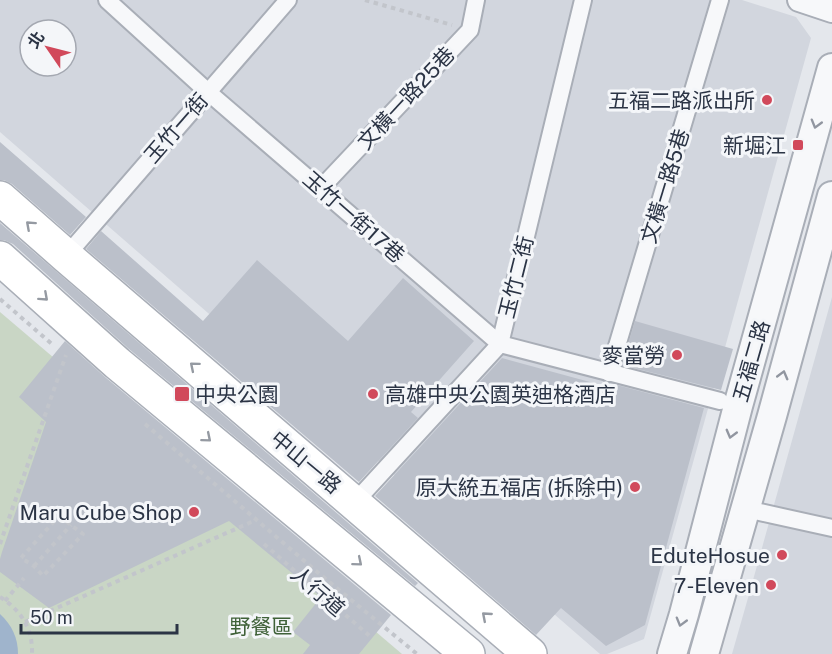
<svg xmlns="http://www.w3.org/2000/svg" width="832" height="654" font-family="'Public Sans','Noto Sans TC',sans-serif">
  <rect width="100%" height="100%" fill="#e4e7ec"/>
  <!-- built -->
  <g fill="#d2d6de" fill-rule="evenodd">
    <path d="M0,0H742L796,17L811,38L644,639L607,654H600L0,132ZM30,30H66V66H30Z"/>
    <polygon points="832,297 832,654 732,654 748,598"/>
  </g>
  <!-- green -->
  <polygon fill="#c9d6c5" points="0,312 402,654 0,654"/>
  <!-- water -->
  <path fill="#9fb4cc" d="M0,614C12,625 18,638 18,654H0Z"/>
  <!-- building -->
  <g fill="#bbc0ca">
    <polygon points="0,142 86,217 70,235 12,184 4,180 0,180"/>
    <polygon points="0,223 418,583 415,586 129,349 13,244 4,240 0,240"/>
    <polygon points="101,231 203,321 257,260 348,341 403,278 474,341 411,412 418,418 359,482 86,249"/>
    <polygon points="635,321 733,349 721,390 622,365"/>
    <polygon points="65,341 105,377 391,615 359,654 303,654 310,645 293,632 321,597 229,521 49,608 0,572 0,559 2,552 46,422 19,397"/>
    <polygon points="502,358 612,388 613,384 704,408 645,625 606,646 561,608 536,635 375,496"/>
  </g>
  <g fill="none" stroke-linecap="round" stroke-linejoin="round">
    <!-- pedestrian casing -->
    <g stroke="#a9aeb7" stroke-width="20">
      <g id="pedestrian">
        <polyline points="107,0 208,92 500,344 720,401"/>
        <polyline points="321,188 470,30 476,0"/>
        <polyline points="66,256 288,0"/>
        <polyline points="609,373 720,0"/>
        <polyline points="354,503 500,344 583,0"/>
        <polyline points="746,509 832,528"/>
      </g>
    </g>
    <!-- minor casing -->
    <g stroke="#a9aeb7" stroke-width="26">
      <polyline id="minor" points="799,0 832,11"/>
    </g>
    <!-- tertiary casing -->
    <g stroke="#a9aeb7" stroke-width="32">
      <g id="tertiary">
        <polyline points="672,654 684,614 738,406 832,68"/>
        <polyline points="704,654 772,416 832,196"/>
      </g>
    </g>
    <!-- secondary casing -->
    <g stroke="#a9aeb7" stroke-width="36">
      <g id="secondary">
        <polyline points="0,198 66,256 530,654"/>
        <polyline points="0,258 117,363 468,654"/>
      </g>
    </g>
    <!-- path -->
    <g stroke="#c2c5cb" stroke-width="4" stroke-dasharray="4.5 4.5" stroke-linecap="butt">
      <polyline points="365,0 452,25"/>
      <polyline points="0,299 53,345"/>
      <polyline points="145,424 316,571 417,654"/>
      <polygon points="59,516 83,534 43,576 34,566 21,558"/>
      <polyline points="0,544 66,355"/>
      <polyline points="264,544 372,638"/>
      <polyline points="34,566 71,525"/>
      <path d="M0,597C21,610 33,629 32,654"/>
      <polyline points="5,601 24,578"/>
      <polyline points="25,622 256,520"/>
    </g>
    <!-- pedestrian -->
    <use href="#pedestrian" stroke="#f7f8fa" stroke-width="16"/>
    <!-- minor -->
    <use href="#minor" stroke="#f7f8fa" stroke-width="22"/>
    <!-- tertiary -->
    <use href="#tertiary" stroke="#f7f8fa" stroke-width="28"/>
    <!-- secondary -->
    <use href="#secondary" stroke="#fff" stroke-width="33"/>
  </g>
  <!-- one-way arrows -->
  <defs><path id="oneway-chevron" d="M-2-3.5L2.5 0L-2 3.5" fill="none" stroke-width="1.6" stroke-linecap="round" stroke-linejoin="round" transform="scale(1.5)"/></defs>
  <g stroke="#9196a0">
    <use href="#oneway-chevron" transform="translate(816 124) rotate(106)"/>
    <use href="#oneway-chevron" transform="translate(783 375) rotate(-75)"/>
    <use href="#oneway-chevron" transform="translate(731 434) rotate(105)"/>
    <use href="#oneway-chevron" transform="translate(681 622) rotate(106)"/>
  </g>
  <g stroke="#959aa2">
    <use href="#oneway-chevron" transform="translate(30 225) rotate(-138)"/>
    <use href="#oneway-chevron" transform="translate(44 297) rotate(42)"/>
    <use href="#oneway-chevron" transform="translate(194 366) rotate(-140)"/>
    <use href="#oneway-chevron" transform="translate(207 438) rotate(40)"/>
    <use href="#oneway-chevron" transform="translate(358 562) rotate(40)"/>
    <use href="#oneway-chevron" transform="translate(486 616) rotate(-139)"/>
  </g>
  <!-- markers -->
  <g fill="#d1495b" stroke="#f4f6f9" stroke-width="2">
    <circle cx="767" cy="100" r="6"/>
    <rect x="792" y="139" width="12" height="12" rx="3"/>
    <circle cx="677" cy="355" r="6"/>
    <rect x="174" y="386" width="16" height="16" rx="3"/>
    <circle cx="373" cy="394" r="6"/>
    <circle cx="635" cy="487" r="6"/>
    <circle cx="194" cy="512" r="6"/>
    <circle cx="782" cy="555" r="6"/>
    <circle cx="771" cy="585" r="6"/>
  </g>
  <g text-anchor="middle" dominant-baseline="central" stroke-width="6" stroke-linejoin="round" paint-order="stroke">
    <!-- street labels -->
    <g font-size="21" fill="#2b3445" stroke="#f4f6f9">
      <text transform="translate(406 98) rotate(-47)">文橫一路25巷</text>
      <text transform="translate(176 128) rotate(-49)">玉竹一街</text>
      <text transform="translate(665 186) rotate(-73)">文橫一路5巷</text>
      <text transform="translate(354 217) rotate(41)">玉竹一街17巷</text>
      <text transform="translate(516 277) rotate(-76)">玉竹二街</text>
      <text transform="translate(751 361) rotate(-74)">五福二路</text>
      <text transform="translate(306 462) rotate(40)">中山一路</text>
      <text transform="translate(318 591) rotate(41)">人行道</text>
    </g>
    <!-- poi labels -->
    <g font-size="21" fill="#2b3445" stroke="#f4f6f9" text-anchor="end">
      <text x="755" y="100">五福二路派出所</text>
      <text x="786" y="145">新堀江</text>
      <text x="665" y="355">麥當勞</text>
      <text x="195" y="394" text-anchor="start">中央公園</text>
      <text x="385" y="394" text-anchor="start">高雄中央公園英迪格酒店</text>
      <text x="623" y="487">原大統五福店 (拆除中)</text>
      <text x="182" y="512">Maru Cube Shop</text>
      <text x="770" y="555">EduteHosue</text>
      <text x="759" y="585">7-Eleven</text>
    </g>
    <!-- park labels -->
    <g font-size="21" fill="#3f6138" stroke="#f4f6f9">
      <text x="261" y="626">野餐區</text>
    </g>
  </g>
  <!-- north arrow -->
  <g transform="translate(48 48) rotate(305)"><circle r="28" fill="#f4f6f9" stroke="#a4a8b1" stroke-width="1.5"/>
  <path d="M0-4.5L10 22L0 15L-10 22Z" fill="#d1495b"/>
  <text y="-9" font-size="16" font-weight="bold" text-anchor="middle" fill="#2b3445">北</text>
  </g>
  <!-- scale -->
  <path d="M21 624v9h156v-9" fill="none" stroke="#2b3445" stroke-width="3"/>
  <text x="30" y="624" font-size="18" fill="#2b3445" stroke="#f4f6f9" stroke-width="4.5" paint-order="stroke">50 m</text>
</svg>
